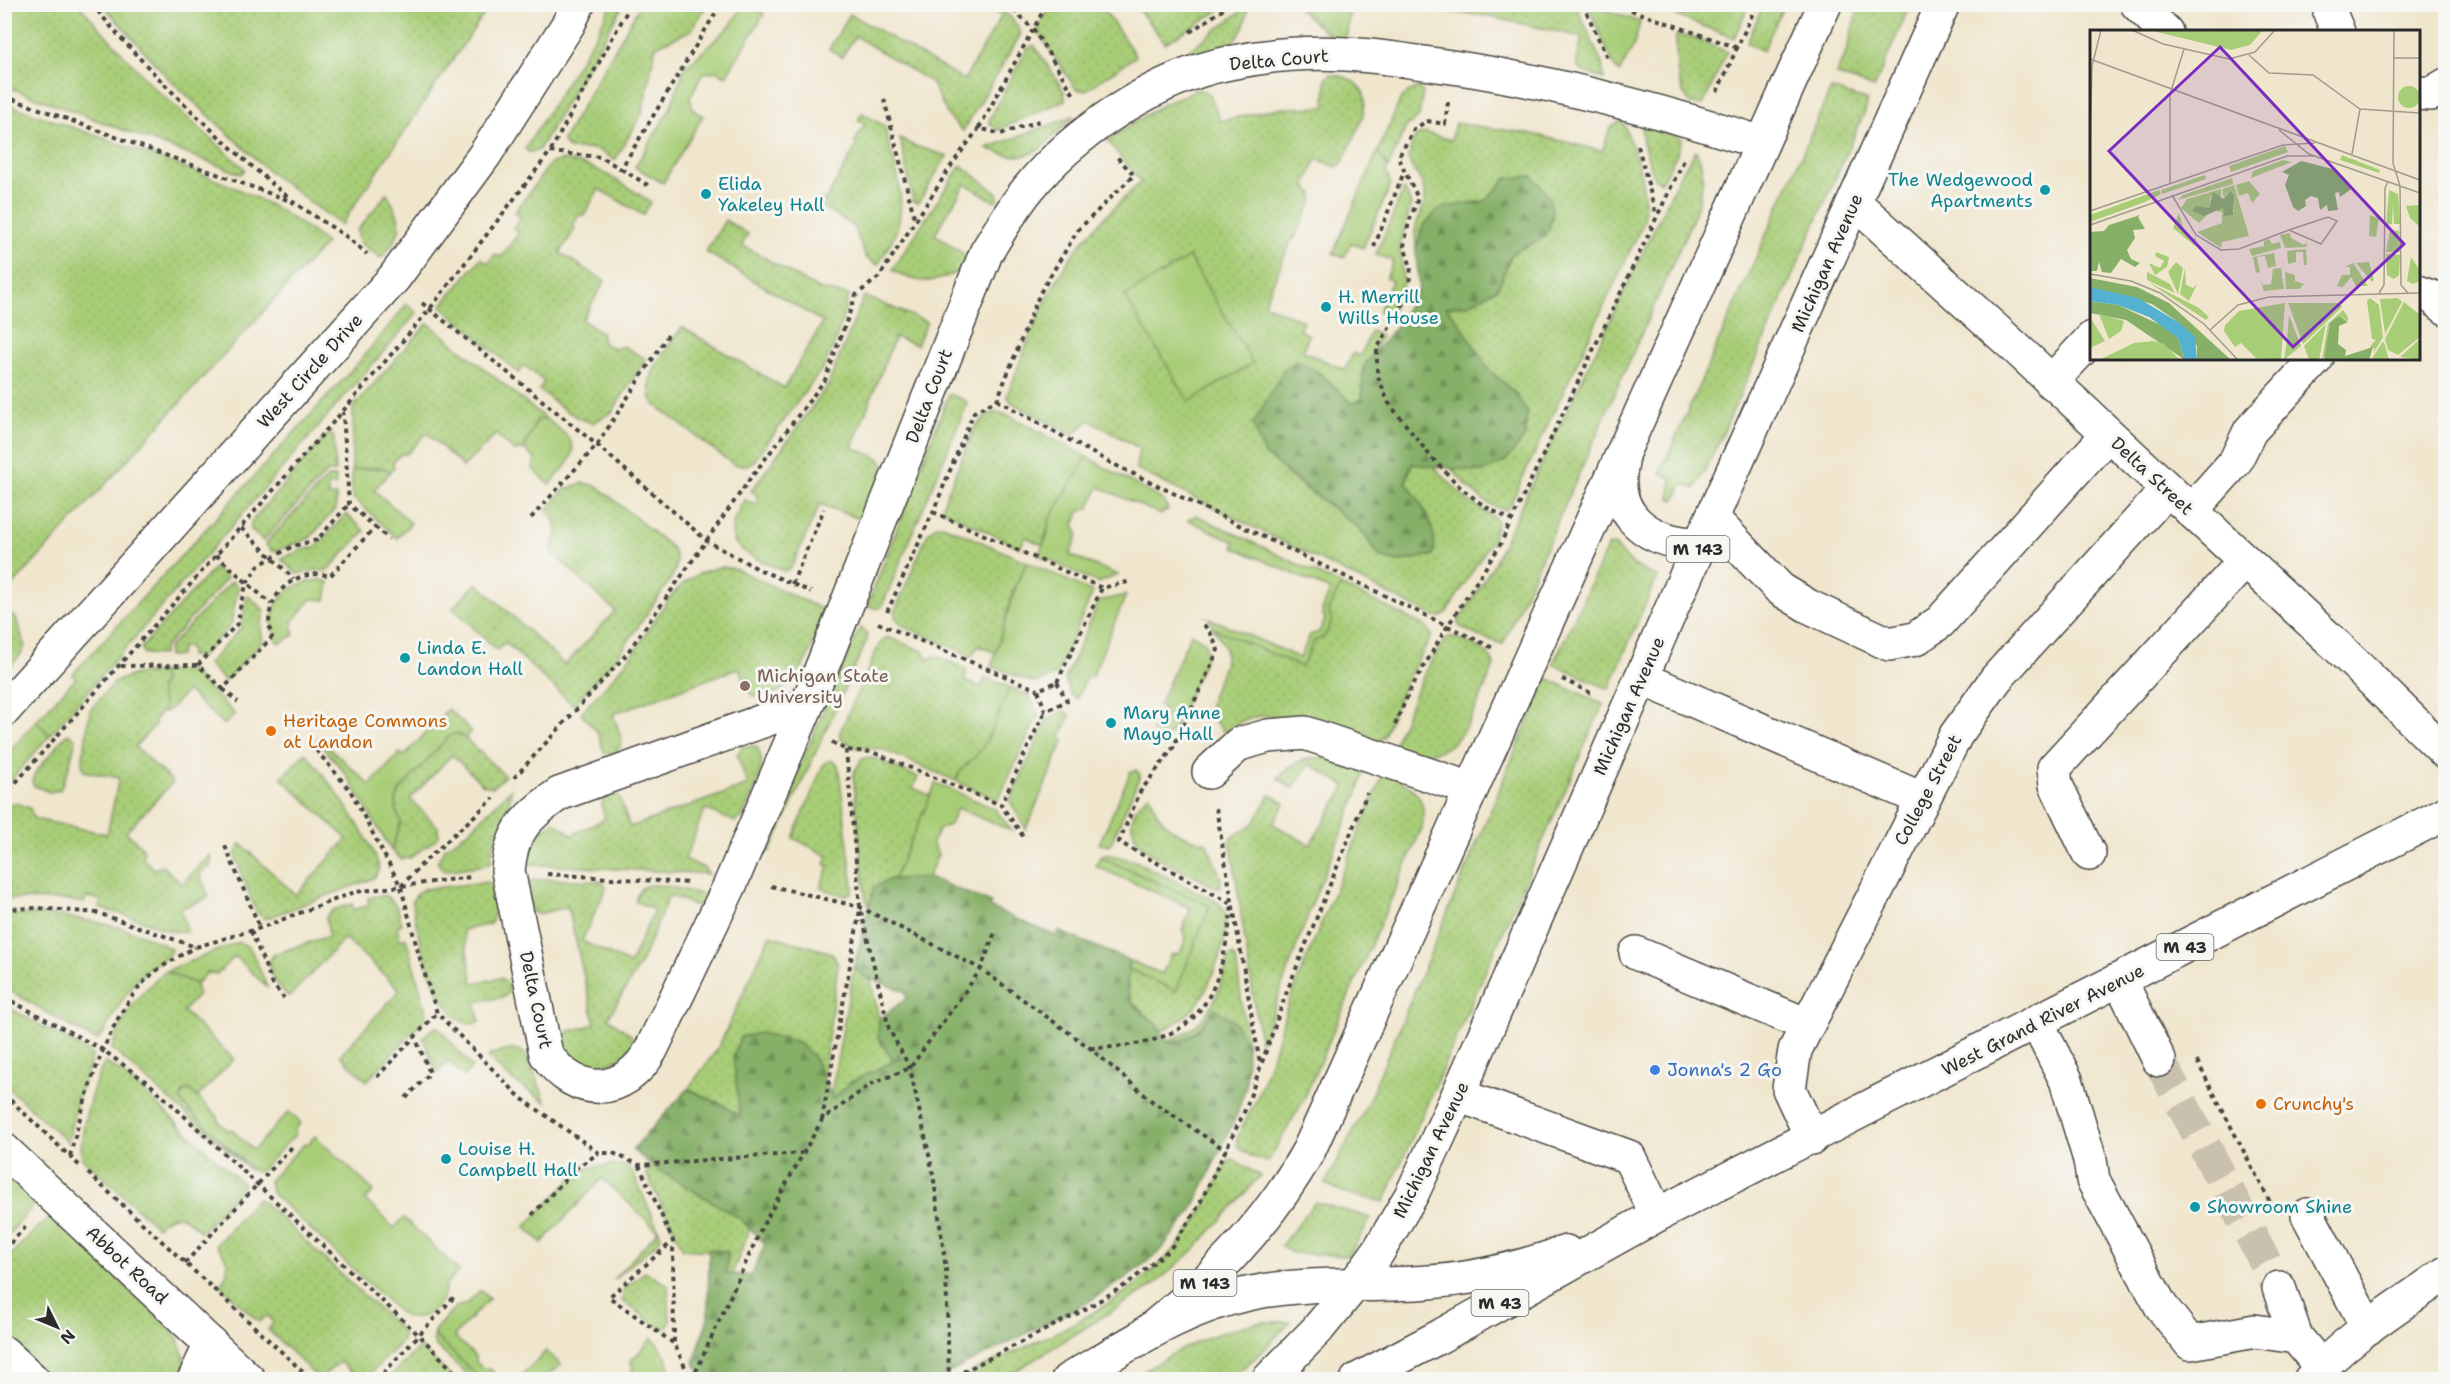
<svg xmlns="http://www.w3.org/2000/svg" width="2450" height="1384" font-family="'Shantell Sans',sans-serif">
  <defs>
    <pattern id="grass-dots" width="8" height="8" patternUnits="userSpaceOnUse" patternTransform="scale(1.5)"><rect width="8" height="8" fill="#a8cd77"/><path d="M2 2h.1M6 6h.1" fill="none" stroke="#91b067" stroke-width="1.8" stroke-linecap="round"/></pattern>
    <pattern id="forest-firs" width="22" height="20" patternUnits="userSpaceOnUse" patternTransform="scale(1.5)"><rect width="22" height="20" fill="#86b068"/><path d="M5 1l3.5 6h-7zM16 11l3.5 6h-7z" fill="#6e8f56"/></pattern>
  </defs>
  <rect width="100%" height="100%" fill="#f6f6f2"/>
  <filter id="ink" filterUnits="userSpaceOnUse"><feTurbulence type="fractalNoise" baseFrequency=".0167" numOctaves="2"/><feDisplacementMap in="SourceGraphic" scale="12" xChannelSelector="R" yChannelSelector="G"/><feConvolveMatrix kernelMatrix="1 2 1 2 8 2 1 2 1" color-interpolation-filters="sRGB"/></filter>
  <filter id="wash" filterUnits="userSpaceOnUse"><feTurbulence type="fractalNoise" baseFrequency=".008" numOctaves="4" result="noise"/><feDisplacementMap in="SourceGraphic" scale="24" xChannelSelector="R" yChannelSelector="G"/><feGaussianBlur stdDeviation="1.35" result="paint"/><feColorMatrix in="noise" values="0 0 0 0 0 0 0 0 0 0 0 0 0 0 0 0 0 1.4 0 .05"/><feComposite in="paint" operator="in"/></filter>
  <g filter="url(#wash)">
    <rect width="100%" height="100%" fill="#f0e6cd"/>
    <!-- grass -->
    <g fill="url(#grass-dots)" stroke="#6a7c51" stroke-width="1.5">
      <polygon points="1051,4 1101,5 1136,56 1085,91 1076,89 1039,34 1038,26"/>
      <polygon points="4,5 79,5 152,86 245,169 241,174 5,86"/>
      <polygon points="103,5 490,5 341,225 271,173 169,79"/>
      <polygon points="611,5 623,5 538,151 529,152 525,149 594,38"/>
      <polygon points="640,5 707,5 692,30 656,46 642,114 615,160 596,149 568,149 563,142 564,138"/>
      <path d="M985,5C1000,4 1016,20 1021,34L963,131L949,117L931,82L855,36L842,57L829,49L850,14L964,80L1002,15Z"/>
      <polygon points="1135,5 1224,5 1217,12 1165,43"/>
      <polygon points="1295,5 1350,5 1347,34 1344,39 1331,37"/>
      <path d="M1390,5H1576L1602,64L1604,79C1568,68 1576,69 1582,37L1486,16Z"/>
      <polygon points="1677,5 1677,4 1749,5 1734,38 1677,16"/>
      <polygon points="1763,5 1784,5 1763,51 1747,43"/>
      <polygon points="1859,5 1910,5 1874,88 1836,74 1846,52"/>
      <path d="M1248,6C1246,42 1218,59 1184,54Z"/>
      <path d="M1676,35L1692,37L1727,52L1703,105L1691,104C1675,87 1676,57 1676,35Z"/>
      <polygon points="1034,45 1064,91 1065,100 998,130 989,123 990,118 1027,49"/>
      <path d="M1331,74C1391,83 1356,129 1342,164L1336,167L1317,159L1305,185L1313,193V200L1294,239H1292L1264,304L1303,321L1299,330L1309,335L1303,351L1345,370L1353,353L1360,356L1371,331L1381,336L1371,358L1363,367L1362,400L1352,404L1321,374L1285,473L1360,529L1380,557L1398,562L1433,555C1440,530 1420,501 1406,482L1412,464L1433,466L1467,500L1494,517L1497,523L1493,538L1447,612L1441,617L1433,616L1136,469L1139,448L1090,420L1072,435L1012,403L1007,396C1025,348 1043,299 1071,257C1091,228 1117,205 1141,182L1107,140L1162,105L1198,89L1210,94L1220,121L1278,108L1325,107L1326,79Z"/>
      <polygon points="1415,88 1419,88 1423,92 1419,117 1406,127 1388,168 1378,151 1401,98"/>
      <polygon points="1831,89 1868,101 1865,111 1720,440 1695,489 1683,484 1675,500 1670,499 1671,478 1660,473"/>
      <path d="M4,103C50,119 96,136 142,152C206,175 273,198 326,243L5,594Z"/>
      <path d="M862,113L884,126C892,158 908,195 897,228C893,241 885,253 878,265L866,258L854,226L817,204L821,199L825,201L857,145L854,143L865,124L858,120Z"/>
      <path d="M1074,116C1042,146 1034,169 987,148Z"/>
      <path d="M1622,120C1635,151 1648,188 1644,221L1509,507L1505,510C1484,506 1464,484 1451,468L1483,472L1516,394L1489,370L1460,324L1445,307L1498,288L1512,253L1544,236L1553,217L1507,178L1485,201L1440,209L1423,226L1416,250C1416,244 1415,237 1415,231C1416,219 1426,208 1425,195C1422,166 1397,172 1416,136L1426,133L1451,140L1455,123L1533,134L1602,151L1610,128Z"/>
      <polygon points="1641,126 1682,138 1676,156 1661,182 1654,178 1643,142"/>
      <polygon points="900,138 912,145 947,156 918,203 913,201"/>
      <path d="M1696,151C1708,173 1701,194 1694,216L1503,644L1478,636L1459,626L1458,622L1491,569L1681,173Z"/>
      <path d="M561,160C600,165 619,182 651,202L643,215L599,189L584,215H579L573,225L575,229L560,253L605,281L582,320L601,332L603,343L615,349L623,346L646,359L612,412L593,423C572,418 556,403 539,390L544,382L524,365L518,373L441,306L481,258L488,263L495,254L501,257L519,233L513,228L521,217L515,212L550,164Z"/>
      <path d="M961,165L997,193L998,200L994,201L965,184L935,234L965,255L960,270C934,285 918,285 892,270Z"/>
      <path d="M387,193C404,225 405,230 381,258L360,243L357,231Z"/>
      <path d="M725,220L748,234L742,245L818,289L849,295L835,343L824,366L754,461L747,465H734L654,404C638,378 668,349 682,327L784,388L823,322L706,252Z"/>
      <path d="M864,296L927,322L917,345L895,337L852,447L879,458L885,467L865,518L862,520L820,504L792,566L789,570L783,571C746,553 713,546 745,500L753,504L757,502V495L751,491L828,385Z"/>
      <polygon points="407,304 417,313 50,735 36,721 76,678 72,675 359,362"/>
      <path d="M428,323L546,419L537,420L524,449L514,451L496,434L463,467L427,433L407,454H401L393,462L394,468L390,472C380,464 364,469 352,470L353,407Z"/>
      <polygon points="949,394 966,401 967,404 882,606 878,609 867,606"/>
      <polygon points="998,412 1012,417 1087,457 1050,519 1043,545 1025,537 1020,548 943,510 943,504 974,429 988,414"/>
      <polygon points="331,434 334,438 335,472 327,472 263,541 251,530 251,522 327,435"/>
      <polygon points="328,477 336,477 335,486 328,486 328,496 336,496 336,508 310,538 273,552 265,544"/>
      <path d="M583,483L597,486L671,547C678,558 678,565 672,577L618,656L573,705L505,642L497,650L453,608L477,583L565,665L615,611L551,551C559,534 560,524 547,510L565,489Z"/>
      <polygon points="346,514 365,531 327,571 317,570 297,574 281,559 301,550 316,547"/>
      <polygon points="937,525 943,525 1027,562 1014,588 996,653 978,646 972,656 903,626 895,617 895,611 928,533"/>
      <path d="M1613,545C1620,548 1622,554 1627,559C1636,568 1646,572 1657,577L1609,689L1553,664L1608,546Z"/>
      <path d="M722,567L736,569L826,611C811,648 804,687 762,699L750,694L739,668L613,714L622,741L618,750L611,755L604,752L598,733L581,713C596,696 613,679 627,661C657,625 669,574 722,567Z"/>
      <polygon points="214,568 227,578 164,648 163,655 144,654 141,648"/>
      <polygon points="232,581 238,587 231,625 201,657 190,656 190,648 181,647 180,656 168,656 168,648"/>
      <path d="M1341,585L1427,627L1432,635L1405,683L1384,736L1378,742C1346,733 1275,706 1244,720C1237,723 1231,728 1225,733C1221,728 1216,723 1213,718C1201,695 1230,672 1225,649C1223,641 1217,634 1213,628L1302,667L1314,641L1324,637L1332,621L1328,610Z"/>
      <polygon points="247,595 264,610 261,631 263,641 225,681 208,664 241,628"/>
      <polygon points="9,614 16,618 25,646 21,654 5,673 5,618"/>
      <polygon points="860,627 866,632 867,640 771,850 766,853 763,851"/>
      <path d="M887,637L923,651L928,659L936,656L967,670L964,681L981,687L985,678L1010,687C1001,707 994,730 982,748C974,762 960,765 956,781L881,749L857,748L840,739L839,734L879,645Z"/>
      <path d="M1449,637H1455C1468,644 1492,649 1494,666C1482,691 1466,747 1435,752C1421,755 1407,750 1393,747C1403,723 1430,651 1449,637Z"/>
      <path d="M161,672L163,681L160,690L165,712H161L155,719V725L135,747L173,782L126,832L144,849L143,858L154,869L163,866L182,884L210,855L212,863L209,868L199,872L209,897L180,909L188,931C170,935 154,924 137,919C125,915 112,912 99,908L101,900L87,897L84,903L69,900L5,899V809L13,802L30,808L34,819L107,834L119,778L84,771L82,764L90,710L115,682L135,674Z"/>
      <polygon points="1546,678 1603,704 1384,1202 1348,1194 1325,1184 1366,1107"/>
      <path d="M456,733L465,738L505,776L493,787L483,785L452,755L410,799L438,827L439,837L410,858L401,859L391,850L401,823C395,810 393,803 400,790L449,736Z"/>
      <polygon points="70,734 76,739 69,767 60,790 49,792 34,786 32,781 35,773 66,735"/>
      <path d="M743,746H756C771,765 750,797 742,818L735,822L705,809L685,859L704,868L708,874L528,864C530,846 537,830 555,822L572,835L605,819L602,806L603,799L611,793L619,796L630,827L748,785L737,755Z"/>
      <path d="M305,753C322,770 379,849 379,870L375,877L369,880L265,919L256,912L236,859V853L241,844L296,895L347,839L281,778Z"/>
      <path d="M1330,757L1365,767L1358,792L1313,901L1263,1039L1260,1041L1230,839L1254,823L1270,795L1285,803L1273,824L1310,845L1346,786L1309,764L1293,789L1278,778C1297,759 1304,758 1330,757Z"/>
      <polygon points="867,758 876,759 918,777 913,788 931,796 894,879 874,887 869,906 865,896 853,774 862,759"/>
      <polygon points="831,760 838,765 839,771 853,887 852,892 845,896 820,888 829,866 825,864 828,856 793,838 824,763"/>
      <path d="M1384,772C1411,786 1429,794 1422,828L1303,1101L1268,1162C1257,1159 1245,1155 1237,1146V1138L1257,1098L1274,1051L1289,1001Z"/>
      <path d="M511,789C511,816 490,836 491,864L444,871L437,862L445,848L470,830Z"/>
      <path d="M1150,795C1153,801 1154,808 1157,813C1168,830 1187,839 1206,842L1221,878L1220,888C1210,886 1200,879 1191,875C1169,864 1125,849 1133,816C1135,808 1143,799 1150,795Z"/>
      <path d="M1107,854L1135,861L1212,899C1218,902 1223,905 1225,912C1232,933 1209,990 1195,1007C1186,1017 1173,1025 1161,1031C1142,1002 1122,1012 1129,969L1176,990L1210,906L1100,857Z"/>
      <path d="M548,879L599,881L605,884L606,888L582,941L630,964L654,910L635,901C637,895 639,888 646,886C658,882 696,893 709,897L705,902L696,906L669,895L642,961L608,1018L631,1035L634,1042C619,1070 581,1073 563,1047L562,1039L567,1032L595,1024L568,907L538,914L533,913L530,908L528,881Z"/>
      <path d="M489,882C493,896 499,912 490,924L463,930L473,983L501,978L508,983L510,990L504,997L475,1002L480,1022L469,1024C435,1015 417,934 412,901L418,892L424,889Z"/>
      <path d="M383,895C397,901 398,910 402,924L397,926L400,940L406,938L427,1014L423,1021L367,1081L340,1055L400,990L345,938L289,997C278,987 261,968 274,954L329,936L326,917L333,910L352,904L354,910L369,905L368,898Z"/>
      <path d="M39,914C83,919 132,925 171,949C170,958 155,963 148,969C127,987 116,1012 102,1035L97,1040L93,1039L5,988V915Z"/>
      <polygon points="770,935 832,953 838,965 823,1076 813,1056 737,1092 741,1118 725,1106 688,1089 718,1048"/>
      <path d="M1233,955L1236,959L1247,1045L1235,1023L1215,1008C1202,1026 1192,1041 1168,1043L1167,1040C1210,1028 1218,995 1229,957Z"/>
      <polygon points="854,967 865,977 871,980 879,1019 878,1039 895,1061 851,1082 833,1099 831,1094"/>
      <path d="M166,971L196,984L198,995L183,1011L234,1059L197,1098L191,1091L184,1105L251,1171L112,1049C120,1017 141,991 166,971Z"/>
      <polygon points="4,1005 91,1053 92,1058 77,1101 68,1142 5,1085"/>
      <polygon points="438,1027 472,1067 464,1076 448,1061 437,1073 423,1038 433,1028"/>
      <polygon points="514,1049 521,1051 527,1057 546,1102 512,1080 488,1058 491,1054"/>
      <path d="M105,1063L114,1067L146,1094L244,1185L201,1232C184,1217 176,1207 157,1227L82,1158C78,1137 93,1082 105,1063Z"/>
      <path d="M1233,1159L1260,1176L1195,1249L1154,1285L1003,1379H964L972,1372C1054,1332 1150,1298 1199,1216C1210,1199 1218,1180 1226,1163Z"/>
      <polygon points="614,1165 624,1166 632,1171 661,1235 659,1241 613,1280 658,1231 602,1178 542,1243 525,1227 577,1173 592,1167"/>
      <polygon points="655,1167 741,1219 750,1229 732,1274 726,1273 728,1252 683,1249 646,1173 650,1168"/>
      <polygon points="4,1171 37,1201 5,1239 4,1239"/>
      <path d="M257,1199L262,1201L399,1328L403,1335L401,1342L365,1379H358L340,1362L319,1379L268,1330L273,1323L268,1315L259,1322L220,1285C232,1269 229,1259 216,1245Z"/>
      <polygon points="1315,1202 1371,1218 1349,1256 1292,1253 1281,1246"/>
      <polygon points="53,1215 176,1334 186,1363 178,1380 51,1379 5,1336 4,1262 38,1227"/>
      <polygon points="645,1272 668,1285 670,1323 665,1329 662,1329 622,1301 624,1289"/>
      <path d="M1261,1322H1290L1261,1353L1230,1379H1131C1175,1351 1208,1333 1261,1322Z"/>
      <polygon points="434,1331 435,1336 481,1379 472,1379 436,1346 433,1340"/>
      <polygon points="420,1347 454,1379 387,1379"/>
    </g>
    <!-- forest -->
    <g fill="url(#forest-firs)" stroke="#586e4a" stroke-width="1.5">
      <path d="M1532,176C1548,192 1561,212 1545,234C1539,243 1521,248 1512,253L1498,288L1468,305L1446,307L1460,324L1489,370L1516,394L1527,412L1525,437L1506,461L1483,472L1412,464L1406,482C1420,502 1440,530 1433,555L1398,562L1380,557L1360,529L1264,454L1253,424L1284,369L1297,361L1321,374L1352,403L1362,400L1363,367L1396,326L1419,288L1416,250L1423,226L1440,208L1485,201L1507,178Z"/>
      <path d="M928,877L991,903L989,907L1056,936L1058,931L1131,961L1126,988L1133,1004L1156,1024L1169,1043C1192,1041 1202,1026 1215,1008L1235,1023L1247,1045L1246,1086L1237,1114L1191,1212L1157,1254L1128,1276L1088,1302L937,1379H704L694,1362L708,1318L709,1249L728,1252L726,1273L751,1276L765,1244L741,1219L663,1173L632,1150L688,1089L725,1106L740,1117L733,1056L741,1037L760,1033L796,1041L813,1056L833,1099L851,1082L894,1061L878,1039L879,1019L907,998L905,991L865,977L854,967L874,887L891,879Z"/>
    </g>
    <!-- garden -->
    <g fill="#a8cd77" stroke="#6a7c51" stroke-width="1.5">
      <polygon points="743,4 749,5 764,14 726,76 716,71 703,73 690,97 693,110 703,116 663,183 635,167 670,109 684,69 731,25"/>
      <polygon points="1595,6 1640,22 1634,45 1619,73 1613,64 1590,10 1591,7"/>
      <polygon points="1378,151 1388,168 1386,172 1391,184 1363,248 1351,243 1344,258 1333,253"/>
      <polygon points="1404,189 1411,204 1400,246 1403,283 1390,315 1379,311 1392,281 1386,278 1393,261 1376,254"/>
      <polygon points="1189,257 1253,363 1189,402 1125,296"/>
      <path d="M546,419C584,446 578,452 550,485L533,469L535,459L524,449L537,420Z"/>
      <polygon points="1087,457 1163,500 1168,509 1167,511 1164,510 1162,515 1099,487 1089,508 1079,512 1074,524 1078,534 1070,555 1118,575 1098,583 1038,555 1047,536 1050,519"/>
      <polygon points="385,468 390,472 374,490 411,523 397,538 352,497 352,470"/>
      <polygon points="1196,515 1341,585 1328,610 1332,621 1324,637 1314,641 1302,667 1213,628 1209,618 1300,658 1310,635 1319,632 1325,620 1322,611 1330,590 1233,547 1235,542 1188,520"/>
      <path d="M1027,562L1093,592L1056,675L1035,683L991,666C1004,631 1010,595 1027,562Z"/>
      <path d="M320,580L329,582L326,600L312,599L292,622L294,635L281,643L277,642C261,607 287,582 320,580Z"/>
      <polygon points="1126,595 1092,677 1087,676 1077,698 1071,695 1065,679 1099,601"/>
      <polygon points="1191,633 1205,642 1207,654 1174,730 1166,737 1152,731 1163,708 1159,705"/>
      <polygon points="189,670 235,714 224,725 187,691 167,712 165,712 160,690 163,681 161,672"/>
      <path d="M1010,687L1030,696L1038,715L998,800L956,781C960,765 974,762 982,748C994,730 1001,707 1010,687Z"/>
      <path d="M448,709L471,731L465,738L456,733L449,736L400,790C393,803 395,810 401,822L391,850L346,774L317,740L319,738L370,785L400,753L404,756Z"/>
      <polygon points="1064,711 1070,715 1060,738 1064,740 1026,829 1010,801 1047,720"/>
      <polygon points="36,721 50,735 5,787 5,756"/>
      <polygon points="1136,770 1140,774 1139,778 1112,841 1109,845 1099,844 1131,771 1134,772"/>
      <polygon points="936,783 995,809 1012,831 957,808 950,825 939,829 932,843 938,854 928,877 894,879"/>
      <polygon points="1100,857 1210,906 1176,991 1129,969 1131,961 1162,974 1171,955 1180,953 1186,938 1182,930 1191,908 1095,866"/>
      <polygon points="239,942 250,948 268,988 235,956 217,974 207,973 196,984 166,971"/>
      <polygon points="185,1090 191,1091 218,1117 219,1122 227,1130 231,1129 253,1150 289,1112 301,1123 295,1129 295,1135 260,1171 255,1172 184,1105 180,1099"/>
      <path d="M315,1136L374,1191L365,1200L394,1228L404,1218L459,1271C455,1275 449,1280 446,1285C444,1288 445,1292 444,1295C438,1311 416,1325 401,1314L271,1192L269,1181L304,1144H308Z"/>
      <polygon points="480,1290 489,1299 454,1336 476,1357 476,1362 484,1369 489,1368 500,1379 481,1379 435,1336 434,1331 455,1307 467,1304"/>
      <path d="M652,1338C663,1350 673,1363 669,1379H624L633,1370L631,1361Z"/>
      <polygon points="546,1351 561,1365 542,1379 518,1379"/>
    </g>
  </g>
  <g filter="url(#ink)">
    <g fill="none" stroke-linecap="round" stroke-linejoin="round">
      <!-- minor-tunnel -->
      <polyline stroke="#c9c1ad" stroke-width="33" stroke-dasharray="33 16" stroke-linecap="butt" points="2159,1060 2279,1288"/>
      <!-- minor casing -->
      <g stroke="#494743" stroke-width="36">
        <g id="minor">
          <polyline points="2137,4 2166,32"/>
          <polyline points="2333,4 2330,13 2338,32"/>
          <polyline points="2418,93 2431,94 2446,85"/>
          <polyline points="1855,203 2017,349 2338,647 2446,753"/>
          <polyline points="2418,292 2432,297 2446,308"/>
          <polyline points="2051,382 2092,338"/>
          <polyline points="2191,511 2235,462 2250,431 2317,358"/>
          <polyline points="1712,518 1780,589 1808,606 1889,644 1915,639 1940,622 2108,434"/>
          <polyline points="1641,678 1922,799"/>
          <path d="M807,705L559,794C527,816 511,831 508,871L546,1054C576,1099 625,1096 651,1050L730,885L807,705L986,253C999,231 1012,209 1028,189C1074,132 1157,77 1229,63C1266,55 1308,52 1346,54C1383,56 1422,63 1459,68C1562,84 1662,111 1762,143"/>
          <polyline points="4,710 394,278 484,156 569,23 578,4"/>
          <polyline points="1209,772 1239,744 1268,736 1305,733 1471,789"/>
          <polyline points="2089,854 2056,785 2054,768 2245,561"/>
          <polyline points="1636,953 1807,1025"/>
          <polyline points="2120,980 2159,1060"/>
          <polyline points="2037,1023 2066,1080 2090,1160 2093,1180 2161,1306 2190,1343 2255,1331 2296,1337 2321,1367"/>
          <polyline points="1458,1095 1629,1157 1657,1215"/>
          <polyline points="1812,1138 1789,1089 1795,1050 1956,735 1996,679 2167,490"/>
          <polyline points="4,1150 249,1380"/>
          <polyline points="2308,1215 2368,1328"/>
          <polyline points="2279,1288 2296,1337"/>
          <polyline points="4,1353 33,1380"/>
          <polyline points="194,1380 211,1344"/>
          <path d="M2310,1380C2345,1338 2401,1305 2446,1273"/>
        </g>
      </g>
      <!-- major casing -->
      <g stroke="#494743" stroke-width="36">
        <g id="major">
          <path d="M1622,463C1609,516 1652,545 1700,544"/>
          <path d="M1135,1342C1206,1286 1265,1229 1309,1150L1825,4"/>
          <path d="M1068,1380C1127,1346 1185,1306 1252,1293C1310,1281 1370,1287 1429,1282C1474,1279 1523,1267 1566,1252"/>
          <polyline points="1268,1380 1317,1330 1354,1285 1378,1252 1412,1194 1458,1095 1700,544 1943,4"/>
          <polyline points="1357,1380 1435,1339 1657,1215 2446,813"/>
        </g>
      </g>
      <!-- path -->
      <g stroke="#494743" stroke-width="4" stroke-dasharray="4.5 4.5" stroke-linecap="butt">
        <path d="M92,4C151,76 219,139 290,199"/>
        <polyline points="1001,4 1009,9"/>
        <polyline points="1007,4 1034,30 1074,95"/>
        <polyline points="1583,4 1608,60"/>
        <polyline points="1614,4 1738,48"/>
        <polyline points="1190,32 1231,4"/>
        <polyline points="1717,92 1757,4"/>
        <polyline points="4,96 293,202 347,237 367,254"/>
        <polyline points="884,99 915,220"/>
        <polyline points="1448,102 1445,124 1427,121 1414,129 1398,158 1418,198 1409,222 1404,246 1411,267 1408,294 1377,349 1377,374 1388,402 1431,457 1461,488 1484,506 1511,520"/>
        <polyline points="979,128 1047,4"/>
        <polyline points="1638,146 1656,214"/>
        <polyline points="550,152 601,157 621,169 721,4"/>
        <polyline points="621,169 651,187"/>
        <polyline points="1374,247 1404,172"/>
        <polyline points="422,303 597,445 707,541 758,569 811,592"/>
        <polyline points="997,400 1111,463 1495,649"/>
        <polyline points="933,512 1102,588"/>
        <polyline points="531,518 597,445 668,335"/>
        <polyline points="375,527 389,539"/>
        <polyline points="241,528 294,579"/>
        <polyline points="216,555 271,604"/>
        <polyline points="792,584 824,509"/>
        <polyline points="4,603 9,604 4,609"/>
        <polyline points="887,612 933,512 974,412 997,400 1040,293 1078,230 1134,175 1117,157"/>
        <polyline points="878,623 1038,690"/>
        <polyline points="198,665 238,623 241,602 247,583 259,565 293,546 317,540 349,504"/>
        <path d="M121,666L198,665L223,689L272,637C259,600 293,566 330,576L375,527L349,504L343,412"/>
        <polyline points="1562,679 1593,694"/>
        <polyline points="1057,682 1102,588 1132,581"/>
        <polygon points="1057,682 1067,701 1045,711 1038,690"/>
        <polyline points="223,689 238,702"/>
        <polyline points="1395,725 1410,690 1447,627 1499,547 1685,158"/>
        <polyline points="832,742 846,750 872,752 1001,805"/>
        <polyline points="316,750 350,790 401,887 418,952 437,1013 521,1098 599,1153 613,1153 639,1165 802,1153"/>
        <polyline points="846,750 860,907 889,1029 910,1068 933,1173 946,1269 949,1379"/>
        <polyline points="514,778 625,656 750,479 825,380 856,295 879,277 953,163 979,128 1001,134 1042,120"/>
        <polyline points="4,796 343,411 429,310 550,152 631,4"/>
        <polyline points="1216,808 1260,1064"/>
        <polyline points="1023,836 1001,805 1045,711"/>
        <polyline points="225,846 260,928"/>
        <polyline points="547,874 689,883"/>
        <polyline points="401,886 424,862 494,798"/>
        <polyline points="771,886 860,907 981,969 1090,1048 1153,1102 1227,1151"/>
        <polyline points="4,909 38,908 98,913 196,947 260,928 355,892 471,877"/>
        <polyline points="251,931 273,985 284,998"/>
        <polyline points="4,997 103,1050 152,1086 422,1338 462,1380"/>
        <path d="M1090,1048C1199,1046 1220,1005 1232,904L1119,842L1140,792L1173,748L1218,650L1211,634L1201,621"/>
        <polyline points="2197,1061 2272,1206"/>
        <polyline points="377,1077 437,1013"/>
        <polyline points="4,1094 82,1168"/>
        <polyline points="406,1098 430,1073 415,1037"/>
        <polyline points="822,1120 860,910"/>
        <path d="M70,1156C84,1100 109,1007 156,971C168,962 182,955 195,947"/>
        <polyline points="639,1165 673,1241 674,1343 691,1380"/>
        <polyline points="88,1173 312,1380"/>
        <polyline points="532,1215 576,1168 599,1153"/>
        <polyline points="4,1250 28,1224"/>
        <polyline points="185,1263 292,1147"/>
        <polyline points="673,1343 609,1297 673,1241"/>
        <polyline points="377,1380 456,1295"/>
        <polyline points="692,1380 763,1225 822,1120 871,1084 910,1068 981,969 995,932"/>
        <polyline points="947,1380 1082,1311 1127,1284 1170,1249 1196,1211 1246,1108 1287,991 1367,793"/>
      </g>
      <!-- minor -->
      <use href="#minor" stroke="#fff" stroke-width="33"/>
      <!-- major -->
      <use href="#major" stroke="#fff" stroke-width="33"/>
    </g>
  </g>
  <!-- markers -->
  <g fill="#0f9aa8" stroke="#f6f6f2" stroke-width="2">
    <circle cx="2045" cy="190" r="6"/>
    <circle cx="706" cy="194" r="6"/>
    <circle cx="1326" cy="307" r="6"/>
    <circle cx="405" cy="658" r="6"/>
    <circle cx="1111" cy="723" r="6"/>
    <circle cx="446" cy="1159" r="6"/>
    <circle cx="2195" cy="1207" r="6"/>
  </g>
  <circle fill="#8d6e63" stroke="#f6f6f2" stroke-width="2" cx="745" cy="686" r="6"/>
  <g fill="#e8710a" stroke="#f6f6f2" stroke-width="2">
    <circle cx="271" cy="731" r="6"/>
    <circle cx="2261" cy="1104" r="6"/>
  </g>
  <circle fill="#3f7fe0" stroke="#f6f6f2" stroke-width="2" cx="1655" cy="1070" r="6"/>
  <g text-anchor="middle" dominant-baseline="central" stroke-width="6" stroke-linejoin="round" paint-order="stroke">
    <!-- shield labels -->
    <g fill="#f6f6f2" stroke="#686867" stroke-width="1.5">
      <rect x="1666.5" y="536" width="63" height="26" rx="4.5"/>
      <rect x="2156.5" y="934" width="57" height="26" rx="4.5"/>
      <rect x="1173.5" y="1270" width="63" height="26" rx="4.5"/>
      <rect x="1471.5" y="1290" width="57" height="26" rx="4.5"/>
    </g>
    <g font-size="16" font-weight="bold" fill="#2b2b2b">
      <text x="1698" y="549">M 143</text>
      <text x="2185" y="947">M 43</text>
      <text x="1205" y="1283">M 143</text>
      <text x="1500" y="1303">M 43</text>
    </g>
    <!-- street labels -->
    <g font-size="18" fill="#2b2b2b" stroke="#f6f6f2">
      <text transform="translate(1279 60) rotate(-5)">Delta Court</text>
      <text transform="translate(1827 263) rotate(-66)">Michigan Avenue</text>
      <text transform="translate(310 371) rotate(-48)">West Circle Drive</text>
      <text transform="translate(929 396) rotate(-69)">Delta Court</text>
      <text transform="translate(2152 476) rotate(43)">Delta Street</text>
      <text transform="translate(1629 706) rotate(-66)">Michigan Avenue</text>
      <text transform="translate(1928 790) rotate(-62)">College Street</text>
      <text transform="translate(536 1000) rotate(78)">Delta Court</text>
      <text transform="translate(2043 1020) rotate(-27)">West Grand River Avenue</text>
      <text transform="translate(1431 1150) rotate(-64)">Michigan Avenue</text>
      <text transform="translate(127 1265) rotate(43)">Abbot Road</text>
    </g>
    <!-- culture labels -->
    <g font-size="18" fill="#0d838f" stroke="#f6f6f2" text-anchor="start">
      <text x="2033" y="180" text-anchor="end">The Wedgewood<tspan x="2033" dy="21">Apartments</tspan></text>
      <text x="718" y="184">Elida<tspan x="718" dy="21">Yakeley Hall</tspan></text>
      <text x="1338" y="297">H. Merrill<tspan x="1338" dy="21">Wills House</tspan></text>
      <text x="417" y="648">Linda E.<tspan x="417" dy="21">Landon Hall</tspan></text>
      <text x="1123" y="713">Mary Anne<tspan x="1123" dy="21">Mayo Hall</tspan></text>
      <text x="458" y="1149">Louise H.<tspan x="458" dy="21">Campbell Hall</tspan></text>
      <text x="2207" y="1207">Showroom Shine</text>
    </g>
    <!-- education labels -->
    <g font-size="18" fill="#785e54" stroke="#f6f6f2" text-anchor="start">
      <text x="757" y="676">Michigan State<tspan x="757" dy="21">University</tspan></text>
    </g>
    <!-- food labels -->
    <g font-size="18" fill="#c56008" stroke="#f6f6f2" text-anchor="start">
      <text x="283" y="721">Heritage Commons<tspan x="283" dy="21">at Landon</tspan></text>
      <text x="2273" y="1104">Crunchy's</text>
    </g>
    <!-- shop labels -->
    <g font-size="18" fill="#366cbe" stroke="#f6f6f2" text-anchor="start">
      <text x="1667" y="1070">Jonna's 2 Go</text>
    </g>
  </g>
  <!-- overview -->
  <g transform="translate(2090 30)">
    <rect width="330" height="330" fill="#f0e6cd"/>
    <path d="M59,0H173L160,15L141,20ZM308 67a11 11 0 1 1 22 0a11 11 0 1 1-22 0ZM195,116L198,122L141,142L139,136ZM252,125L290,140L289,143L250,130ZM193,130L202,132L161,148L163,141ZM115,145L116,149L72,164L71,160ZM142,148L143,154L88,170L93,165ZM159,151L170,164L162,173L158,163L149,166L146,155ZM144,155L159,206L132,212L131,218L107,202L132,193V182L126,181L133,178L134,183L144,182L143,169L139,161L134,169L132,159ZM131,159V166H121L119,178L107,183L117,185L109,193L91,178L97,169ZM69,160L71,164L55,172L0,192V185ZM299,160L308,164L310,194H304L303,173L302,194L296,195ZM330,175V197L320,188L316,176ZM89,183L93,197L101,209L106,208L105,216L83,198ZM280,185L289,188L286,207L279,206ZM300,200L309,201L310,222H296ZM200,203L201,208L214,215L217,212L216,217L195,218L190,205ZM179,209L182,214L190,212L191,218L162,226L159,219L174,216V211ZM216,219L217,235H214L213,222H206V232L198,234L197,221ZM66,222L79,227L77,237L65,245L59,233L70,238L74,231L65,226ZM184,223L186,236L178,238L175,226L167,227L170,242L166,243L163,227ZM296,224L310,225L309,245L304,249L297,245ZM321,227L330,240V251L323,254L317,251ZM86,232L93,238L88,264L78,242ZM279,232L284,250L282,252L266,233ZM263,233L278,256H266L261,247L253,257L247,256L252,245H260V237H255ZM95,238L96,255L103,258L107,254L99,271L90,264ZM191,238L194,259L174,261L170,250L173,255L181,254L183,239ZM57,242L80,254L85,263L57,250ZM195,242L205,245V251L214,254L209,259H196ZM58,252L109,278L119,287L116,290ZM280,268L289,275L293,307L283,324L285,318L280,319L281,315L286,310L282,309L277,271ZM308,268L312,272L295,304L290,269ZM314,272L330,285V307L308,325L298,320L295,309ZM195,273L191,330L166,328L151,313L145,317L134,301L135,295L149,281ZM198,273H250L252,277L213,314ZM253,280L258,287V291L249,286L239,297L238,321L232,330L238,294ZM199,285L211,316L194,330L197,310ZM236,294L229,330H219L214,316ZM330,309V330L311,327V326ZM294,312L299,330H281L292,313Z" fill="#a8cd77"/>
    <path d="M211,131L247,140L260,154V160L250,167L249,162L245,163L248,180L238,181L237,175L230,180L228,168L221,166L215,170L216,176L208,181L203,177L195,155L199,145L192,142ZM140,161L144,165L143,185L134,186L133,178L114,186L102,181L106,176L119,178L123,162L134,169ZM50,185L48,187L55,199L43,200L45,208L37,220L41,229L50,233L45,237L31,229L21,243L12,242L9,232L7,241H0V202L14,201L19,195ZM0,248L47,257L79,273L141,330H107V316L88,292L62,274L0,257ZM0,271L28,275L77,298L88,308L95,330L36,290L0,283ZM249,286L258,292L249,296L248,314L256,320L255,326L283,317L279,330H234L240,293Z" fill="#86b068"/>
    <path d="M9,284L34,291L31,301L19,309ZM0,287L15,311L0,318ZM63,311L74,314L90,330H9L44,313Z" fill="#a8cd77"/>
    <path d="M0,257L48,268L88,292L105,307L107,330H95L88,308L59,287L28,275L0,271Z" fill="#54b1d2"/>
    <path fill="none" stroke="#a19b8c" stroke-width="1.5" d="M42,0L73,14L139,29L165,22L185,0M304,0L303,133L310,156M159,25L179,43L223,45L270,79L330,83M303,28H330M0,29L330,150M189,100L219,124L330,163M0,116L2,36L11,0M262,124L270,79M80,153V64L94,19M310,156L311,255L318,263M82,165L106,205L131,220L149,219L199,200L238,187L247,191L231,214L199,200M0,181L193,115L225,113M0,195L197,126H225M0,244L41,251L70,263L114,294L148,330M289,263L294,255L295,158L298,152M120,300L148,275L179,267L330,263"/>
    <path fill="#7b2cbf" fill-opacity="0.15" stroke="#7b2cbf" stroke-width="3" d="M130,17L314,214L203,317L19,121Z"/>
    <rect width="330" height="330" fill="none" stroke="#2b2b2b" stroke-width="3"/>
  </g>
  <!-- margin -->
  <rect width="2450" height="1384" fill="none" stroke="#f6f6f2" stroke-width="24"/>
  <!-- north arrow -->
  <g transform="translate(57 1327) rotate(133)" stroke="#f6f6f2" stroke-width="4.5" paint-order="stroke">
  <path d="M0-4.5L10 22L0 15L-10 22Z" fill="#2b2b2b"/>
  <text y="-9" font-size="16" font-weight="bold" text-anchor="middle" fill="#2b2b2b">N</text>
  </g>
</svg>
